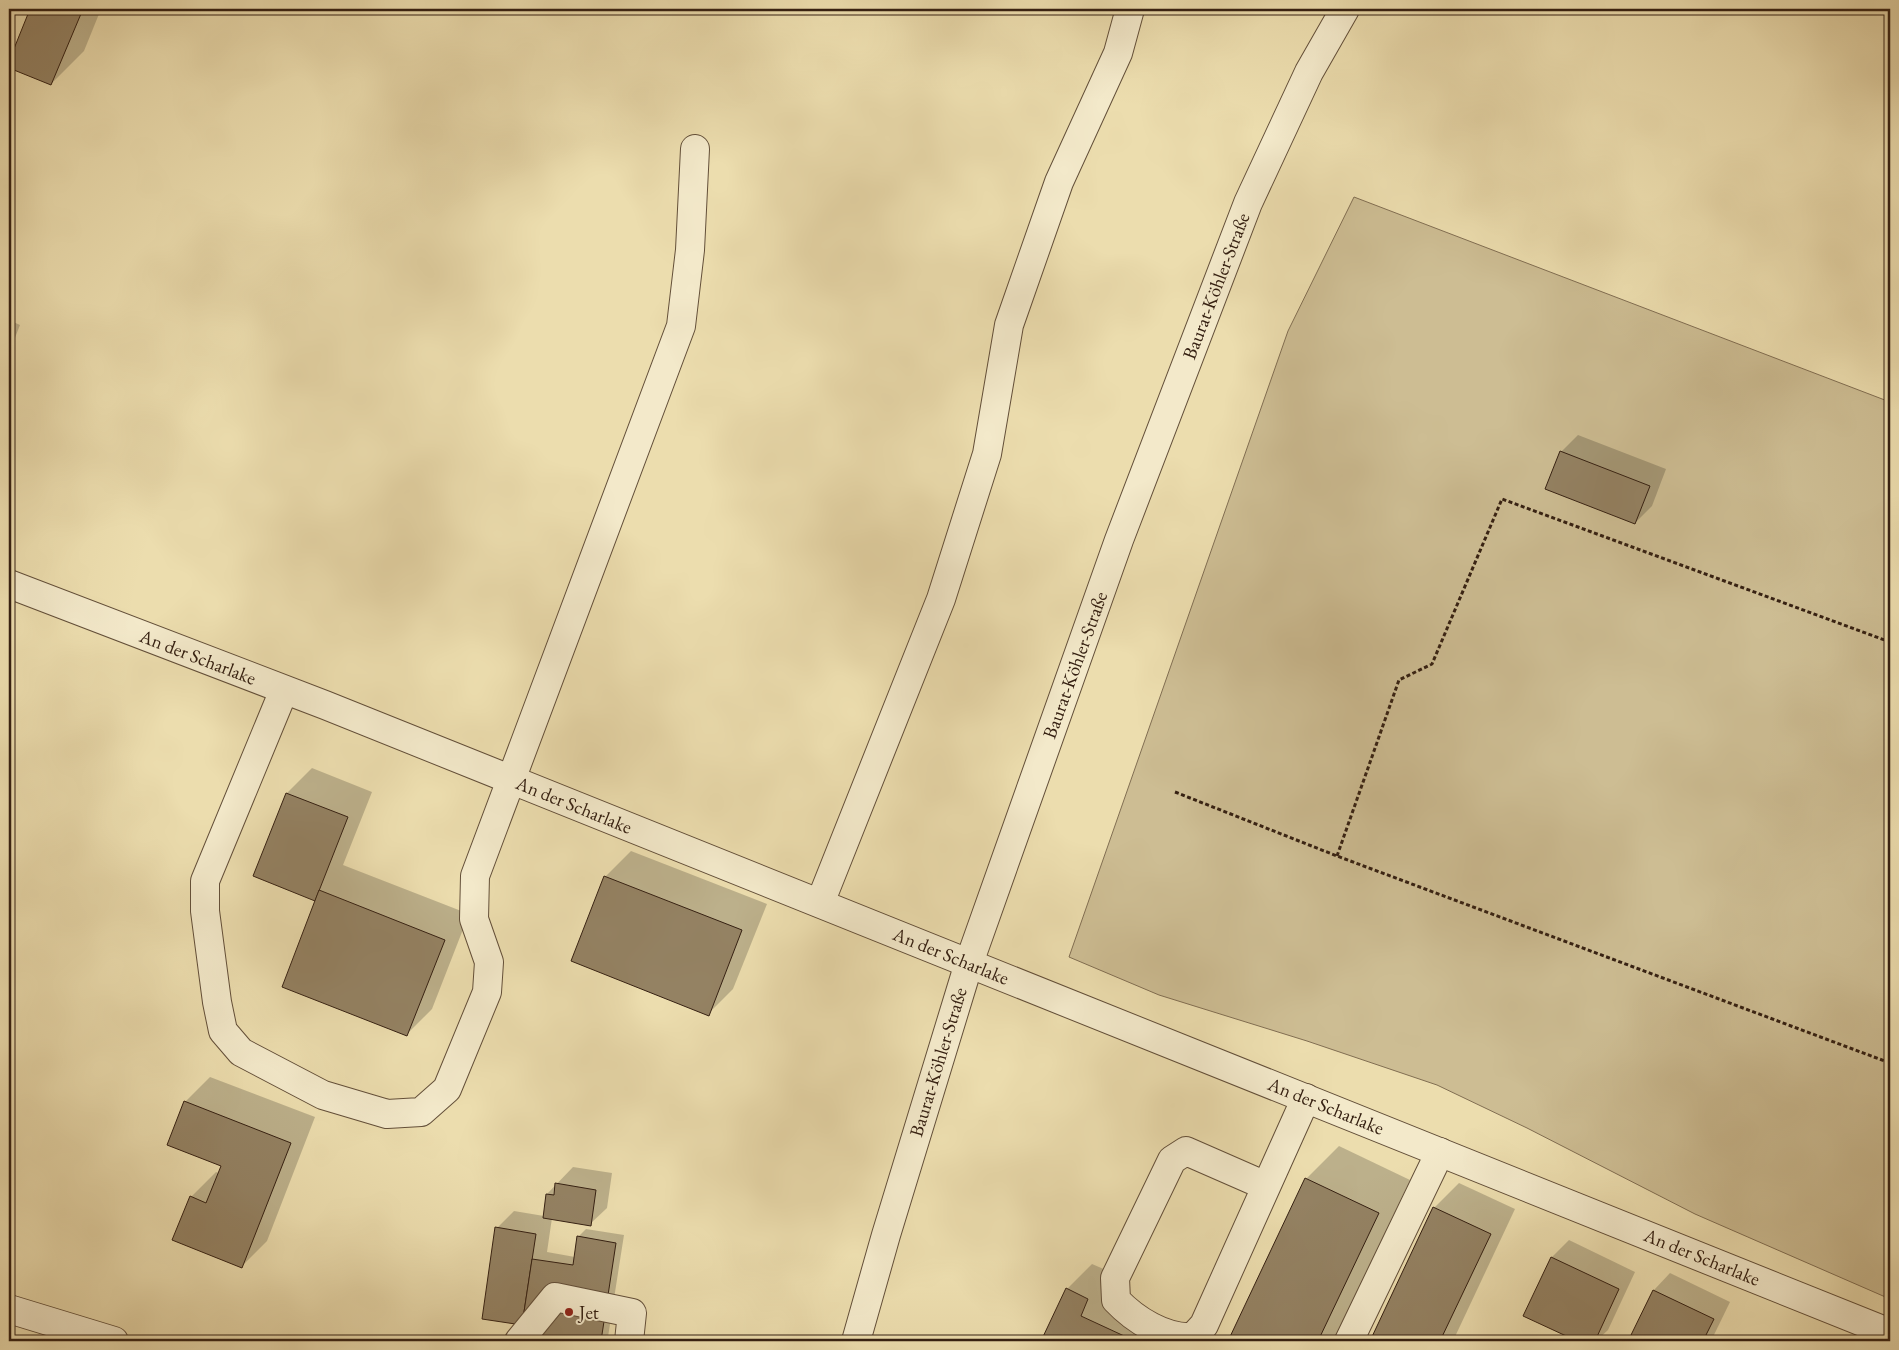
<svg xmlns="http://www.w3.org/2000/svg" width="1899" height="1350" font-family="'EB Garamond',serif">
  <rect width="100%" height="100%" fill="#ecddae"/>
  <filter id="stains"><feTurbulence type="fractalNoise" baseFrequency=".004" numOctaves="4"/><feColorMatrix values="0 0 0 0 .2 0 0 0 0 .09 0 0 0 0 .02 0 0 0 .5 -.17"/></filter>
  <radialGradient id="worn" r=".72"><stop offset=".6" stop-color="#630" stop-opacity="0"/><stop offset="1" stop-color="#630" stop-opacity=".3"/></radialGradient>
  <!-- green -->
  <polygon fill="#cdbd93" stroke="#816e52" points="1354,197 1890,402 1890,1299 1695,1214 1527,1128 1437,1085 1307,1041 1159,995 1069,957 1288,331"/>
  <!-- shadow -->
  <g fill="#0003">
    <polygon points="31,9 101,9 84,51 51,84 9,67"/>
    <polygon points="9,320 20,325 9,353"/>
    <polygon points="1578,435 1666,469 1652,506 1635,523 1561,452"/>
    <polygon points="312,768 372,792 343,865 469,914 432,1009 407,1034 317,900 255,875 287,793"/>
    <polygon points="631,851 767,904 733,989 708,1014 573,960 606,876"/>
    <polygon points="210,1077 315,1117 267,1241 242,1266 191,1197 216,1172 219,1173 222,1166 185,1102"/>
    <polygon points="1339,1146 1410,1180 1334,1341 1229,1341 1306,1179"/>
    <polygon points="573,1167 612,1173 607,1208 590,1224 552,1218 547,1252 575,1257 578,1237 586,1229 624,1235 608,1337 604,1341 577,1341 516,1332 517,1323 497,1228 514,1211 544,1216 547,1194"/>
    <polygon points="1459,1183 1515,1209 1453,1341 1371,1341 1434,1208"/>
    <polygon points="1569,1240 1635,1272 1608,1330 1596,1341 1580,1341 1525,1315 1552,1257"/>
    <polygon points="1092,1264 1113,1273 1105,1290 1212,1341 1042,1341 1067,1289"/>
    <polygon points="1670,1273 1730,1302 1711,1341 1648,1341 1633,1334 1654,1290"/>
  </g>
  <!-- building -->
  <g fill="#948263" stroke="#352012">
    <polygon points="30,9 83,9 51,85 9,68 9,61"/>
    <polygon points="1560,451 1650,486 1635,524 1545,489"/>
    <polygon points="286,793 348,817 315,901 253,876"/>
    <polygon points="604,876 742,930 709,1016 571,961"/>
    <polygon points="319,890 445,940 407,1036 282,987"/>
    <polygon points="184,1101 291,1143 242,1268 172,1240 190,1196 206,1203 221,1166 167,1145"/>
    <polygon points="1305,1178 1379,1213 1318,1341 1228,1341"/>
    <polygon points="555,1183 596,1190 591,1226 543,1218 546,1194 554,1195"/>
    <polygon points="1433,1207 1491,1234 1440,1341 1370,1341"/>
    <polygon points="495,1227 536,1234 522,1325 482,1319"/>
    <polygon points="577,1236 616,1243 601,1341 568,1341 514,1333 522,1325 532,1259 573,1265"/>
    <polygon points="1551,1257 1619,1289 1595,1341 1577,1341 1523,1316"/>
    <polygon points="1066,1288 1088,1299 1081,1316 1135,1341 1041,1341"/>
    <polygon points="1653,1290 1714,1319 1703,1341 1645,1341 1631,1335"/>
  </g>
  <g fill="none" stroke-linecap="round" stroke-linejoin="round">
    <!-- minor casing -->
    <g stroke="#634f39" stroke-width="30">
      <g id="minor">
        <polyline points="9,584 325,705 1890,1333"/>
        <polyline points="284,690 205,881 205,911 217,1002 223,1031 241,1052 323,1095 387,1114 421,1112 447,1089 487,992 489,962 474,919 475,876 681,326 690,250 695,149"/>
        <polyline points="820,903 941,599 987,454 1009,325 1059,182 1118,53 1130,9"/>
        <path d="M1266,1186L1186,1151L1172,1160L1115,1278L1116,1300C1135,1320 1165,1339 1193,1337L1204,1325L1306,1098"/>
        <polyline points="9,1309 114,1341"/>
        <polyline points="519,1341 555,1297 632,1313 629,1341"/>
        <polyline points="856,1341 886,1235 969,963 1119,540 1248,203 1309,72 1345,9"/>
        <polyline points="1349,1341 1440,1152"/>
      </g>
    </g>
    <!-- path -->
    <g stroke="#352012" stroke-width="3" stroke-dasharray="4 2.5" stroke-linecap="butt">
      <polyline points="1175,792 1337,856 1890,1063"/>
      <polyline points="1337,856 1399,680 1432,664 1502,499 1890,642"/>
    </g>
    <!-- minor -->
    <use href="#minor" stroke="#f3e9ca" stroke-width="28"/>
  </g>
  <!-- markers -->
  <circle fill="#8f2418" stroke="#f3e9ca" stroke-width="2" cx="569" cy="1312" r="5"/>
  <g text-anchor="middle" dominant-baseline="central" stroke-width="4" stroke-linejoin="round" paint-order="stroke">
    <!-- street labels -->
    <g font-size="19" fill="#352012" stroke="#f3e9ca">
      <text transform="translate(1216 286) rotate(-69)">Baurat-Köhler-Straße</text>
      <text transform="translate(198 657) rotate(21)">An der Scharlake</text>
      <text transform="translate(1075 665) rotate(-70)">Baurat-Köhler-Straße</text>
      <text transform="translate(574 805) rotate(22)">An der Scharlake</text>
      <text transform="translate(951 956) rotate(22)">An der Scharlake</text>
      <text transform="translate(938 1062) rotate(-73)">Baurat-Köhler-Straße</text>
      <text transform="translate(1326 1106) rotate(22)">An der Scharlake</text>
      <text transform="translate(1702 1257) rotate(22)">An der Scharlake</text>
    </g>
    <!-- poi labels -->
    <g font-size="19" fill="#352012" stroke="#f3e9ca" text-anchor="start">
      <text x="579" y="1312">Jet</text>
    </g>
  </g>
  <!-- margin -->
  <rect width="1899" height="1350" fill="none" stroke="#ecddae" stroke-width="30"/>
  <rect x="10" y="10" width="1879" height="1330" fill="none" stroke="#352012" stroke-width="2.5"/>
  <rect x="15" y="15" width="1869" height="1320" fill="none" stroke="#352012"/>
  <rect width="100%" height="100%" filter="url(#stains)"/>
  <rect width="100%" height="100%" fill="url(#worn)"/>
</svg>
